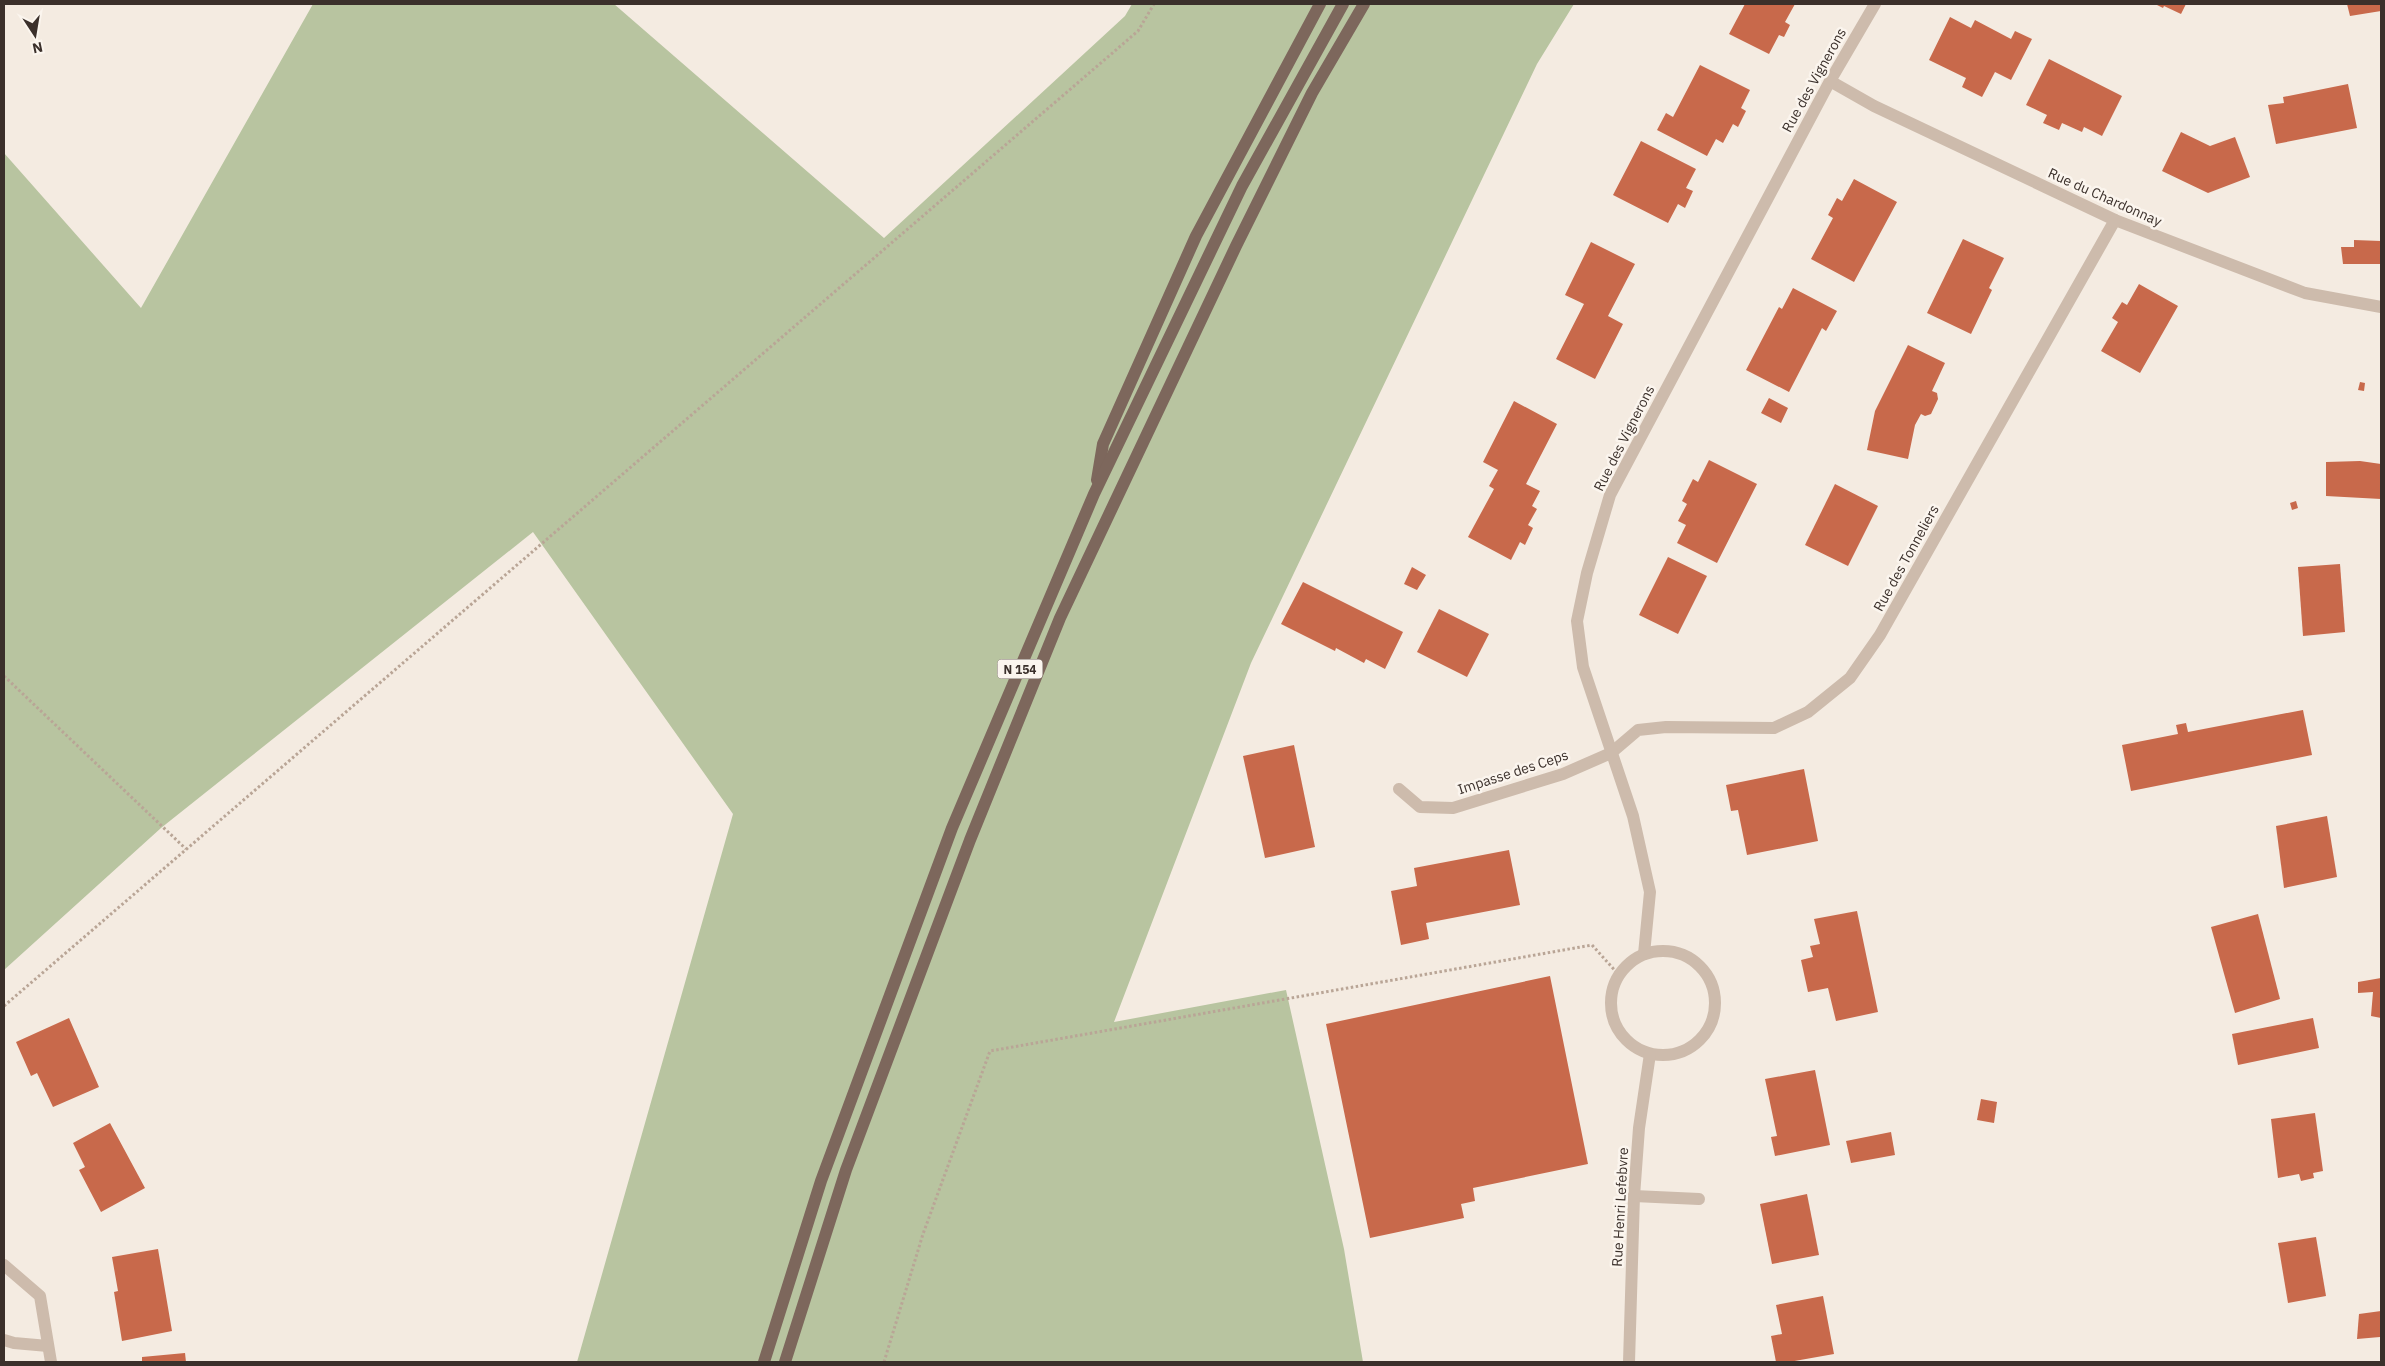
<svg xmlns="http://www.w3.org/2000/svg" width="2385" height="1366" font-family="'IBM Plex Sans',sans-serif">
  <rect width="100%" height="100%" fill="#f4ebe1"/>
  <!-- green -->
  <polygon fill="#b8c4a0" points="313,4 614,4 884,238 1125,16 1132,4 1574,4 1537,64 1251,663 1114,1022 1286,990 1344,1249 1363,1362 577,1362 733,814 533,532 161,828 4,970 4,153 141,308"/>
  <!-- building -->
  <g fill="#c8694b">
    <polygon points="1745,4 1795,4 1785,22 1790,25 1784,37 1779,35 1769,54 1729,34"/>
    <polygon points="2155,4 2186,4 2181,14 2164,6 2163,8"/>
    <polygon points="2347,4 2381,4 2381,11 2350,16"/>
    <polygon points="1950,17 1971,28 1975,20 2011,39 2015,31 2032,39 2011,80 1995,72 1982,97 1962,87 1966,78 1929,60"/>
    <polygon points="2049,59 2122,96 2102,136 2084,127 2082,132 2062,123 2059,130 2043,123 2047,115 2026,105"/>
    <polygon points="1700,65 1750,90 1741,108 1746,111 1738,127 1733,124 1723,143 1716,139 1707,156 1657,130 1666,113 1673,117"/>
    <polygon points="2348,84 2357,128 2276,144 2268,105 2284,103 2283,97"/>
    <polygon points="2181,132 2210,146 2235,137 2250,177 2208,193 2162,171"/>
    <polygon points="1641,141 1696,169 1686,188 1693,191 1685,208 1678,204 1668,223 1613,195"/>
    <polygon points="1854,179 1897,202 1854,282 1811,259 1833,218 1828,215 1837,198 1842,201"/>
    <polygon points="1963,239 2004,258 1989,288 1992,290 1971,334 1927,313"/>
    <polygon points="2354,240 2381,241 2381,264 2343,264 2341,247 2354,247"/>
    <polygon points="1591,242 1635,264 1608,316 1623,324 1595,379 1556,359 1584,304 1565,295"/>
    <polygon points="2139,284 2178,306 2140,373 2101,351 2118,322 2112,318 2122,302 2127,305"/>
    <polygon points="1793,288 1837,311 1826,331 1822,328 1789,392 1746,370 1779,307 1782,309"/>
    <polygon points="1908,345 1945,363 1932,391 1937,393 1938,399 1931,414 1925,416 1921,414 1915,425 1908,459 1867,450 1875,411"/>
    <polygon points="2360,382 2365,383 2364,391 2358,390"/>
    <polygon points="1769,398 1788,408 1781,423 1761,413"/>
    <polygon points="1514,401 1557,424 1526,484 1540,491 1532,506 1537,509 1528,525 1533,528 1525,545 1520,542 1511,560 1468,537 1494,489 1489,486 1498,470 1483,462"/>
    <polygon points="1709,460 1757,484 1717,563 1677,543 1686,525 1678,521 1687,504 1682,501 1693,479 1698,482"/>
    <polygon points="2360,461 2381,464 2381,499 2326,496 2326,462"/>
    <polygon points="1835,484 1878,506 1848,566 1805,545"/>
    <polygon points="2296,501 2298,508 2292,510 2290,503"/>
    <polygon points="1668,557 1707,576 1678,634 1639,615"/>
    <polygon points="2340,564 2345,632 2303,636 2298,567"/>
    <polygon points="1412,567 1426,575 1417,590 1404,584"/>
    <polygon points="1303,582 1403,632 1385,669 1366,659 1364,663 1336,648 1335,651 1281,624"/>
    <polygon points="1439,609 1489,634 1467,677 1417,652"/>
    <polygon points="2303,710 2312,755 2131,791 2122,745 2178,734 2176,725 2186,723 2188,732"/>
    <polygon points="1294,745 1315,847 1265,858 1243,756"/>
    <polygon points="1804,769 1818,841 1747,855 1738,810 1731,811 1726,785"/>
    <polygon points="2327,816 2337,877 2284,888 2276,826"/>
    <polygon points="1509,850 1520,905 1426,923 1429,939 1401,945 1391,891 1417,886 1414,868"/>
    <polygon points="1857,911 1878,1012 1836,1021 1828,988 1808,992 1801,960 1813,957 1810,946 1820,944 1814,919"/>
    <polygon points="2258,914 2280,999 2235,1013 2211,927"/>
    <polygon points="1550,976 1588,1164 1473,1188 1475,1201 1461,1204 1464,1218 1370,1238 1326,1024"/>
    <polygon points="2381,978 2381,1018 2371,1016 2373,992 2358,993 2358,982"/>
    <polygon points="69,1018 99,1087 53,1107 37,1073 31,1076 16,1042"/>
    <polygon points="2313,1018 2319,1048 2238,1065 2232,1034"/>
    <polygon points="1815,1070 1830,1145 1775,1156 1771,1137 1777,1136 1765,1079"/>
    <polygon points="1981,1099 1997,1102 1994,1123 1977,1120"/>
    <polygon points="2315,1113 2323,1171 2313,1173 2314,1178 2301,1181 2299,1174 2278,1178 2271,1119"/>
    <polygon points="110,1123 145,1188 101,1212 79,1170 85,1167 73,1143"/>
    <polygon points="1891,1132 1895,1155 1851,1163 1846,1141"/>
    <polygon points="1807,1194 1819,1255 1772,1264 1760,1204"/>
    <polygon points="2316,1237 2326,1296 2288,1303 2278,1243"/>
    <polygon points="158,1249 172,1331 122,1341 114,1292 118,1291 112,1257"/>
    <polygon points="1823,1296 1834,1354 1789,1362 1776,1362 1771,1336 1782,1334 1776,1305"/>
    <polygon points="2381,1311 2380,1337 2357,1339 2359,1314"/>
    <polygon points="185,1353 186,1362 142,1362 142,1357"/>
  </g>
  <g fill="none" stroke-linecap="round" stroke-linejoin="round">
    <!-- path -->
    <g stroke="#b9a596" stroke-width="3" stroke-dasharray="2.5 2.5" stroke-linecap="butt">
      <polyline points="4,676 186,849"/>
      <polyline points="4,1006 1138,31 1154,4"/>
      <polyline points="884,1362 923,1234 990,1051 1592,945 1619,975"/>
    </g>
    <!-- minor -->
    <g stroke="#cdbbac" stroke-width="12">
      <polyline points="1830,81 1874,106 2115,220 2305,293 2381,307"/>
      <polyline points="1399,789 1420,807 1453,808 1563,774 1611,753 1638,730 1666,727 1774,728 1808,712 1850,678 1880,635 2115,220"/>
      <circle cx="1663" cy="1003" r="52"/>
      <polyline points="1644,954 1650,892 1633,816 1583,667 1577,621 1587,573 1610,495 1830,81 1875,4"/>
      <polyline points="1634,1196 1699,1199"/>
      <polyline points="4,1265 40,1296 51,1362"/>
      <polyline points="4,1340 14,1343 48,1346"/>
      <polyline points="1629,1362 1634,1196 1639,1128 1650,1054"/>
    </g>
    <!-- primary -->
    <g stroke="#7d675c" stroke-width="12">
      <polyline points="1097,480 1103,444 1196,236 1320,4"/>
      <polyline points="764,1362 821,1181 952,828 1094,494 1242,186 1343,4"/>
      <polyline points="785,1362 846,1170 970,840 1060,618 1236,246 1312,93 1364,4"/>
    </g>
  </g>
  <g text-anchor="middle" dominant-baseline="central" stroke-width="5" stroke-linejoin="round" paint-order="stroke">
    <!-- shield labels -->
    <rect fill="#fbf5ee" stroke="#756b66" stroke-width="1" x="997.5" y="659.5" width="45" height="19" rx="4"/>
    <g font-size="12" font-weight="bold" fill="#3b302b">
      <text x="1020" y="669">N 154</text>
    </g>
    <!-- street labels -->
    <g font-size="14" fill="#3b302b" stroke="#fbf5ee">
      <text transform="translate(1814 80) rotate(-61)">Rue des Vignerons</text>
      <text transform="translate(2105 197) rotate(24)">Rue du Chardonnay</text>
      <text transform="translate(1624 438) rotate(-63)">Rue des Vignerons</text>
      <text transform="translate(1906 558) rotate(-61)">Rue des Tonneliers</text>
      <text transform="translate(1513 772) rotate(-18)">Impasse des Ceps</text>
      <text transform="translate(1620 1207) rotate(-87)">Rue Henri Lefebvre</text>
    </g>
  </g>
  <!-- border -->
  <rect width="2385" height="1366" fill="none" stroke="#3b302b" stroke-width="10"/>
  <!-- north arrow -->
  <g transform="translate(35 35) rotate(168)" stroke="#fbf5ee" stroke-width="4" paint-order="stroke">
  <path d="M0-4L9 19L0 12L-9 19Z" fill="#3b302b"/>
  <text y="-8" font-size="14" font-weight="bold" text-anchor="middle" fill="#3b302b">N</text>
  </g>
</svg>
